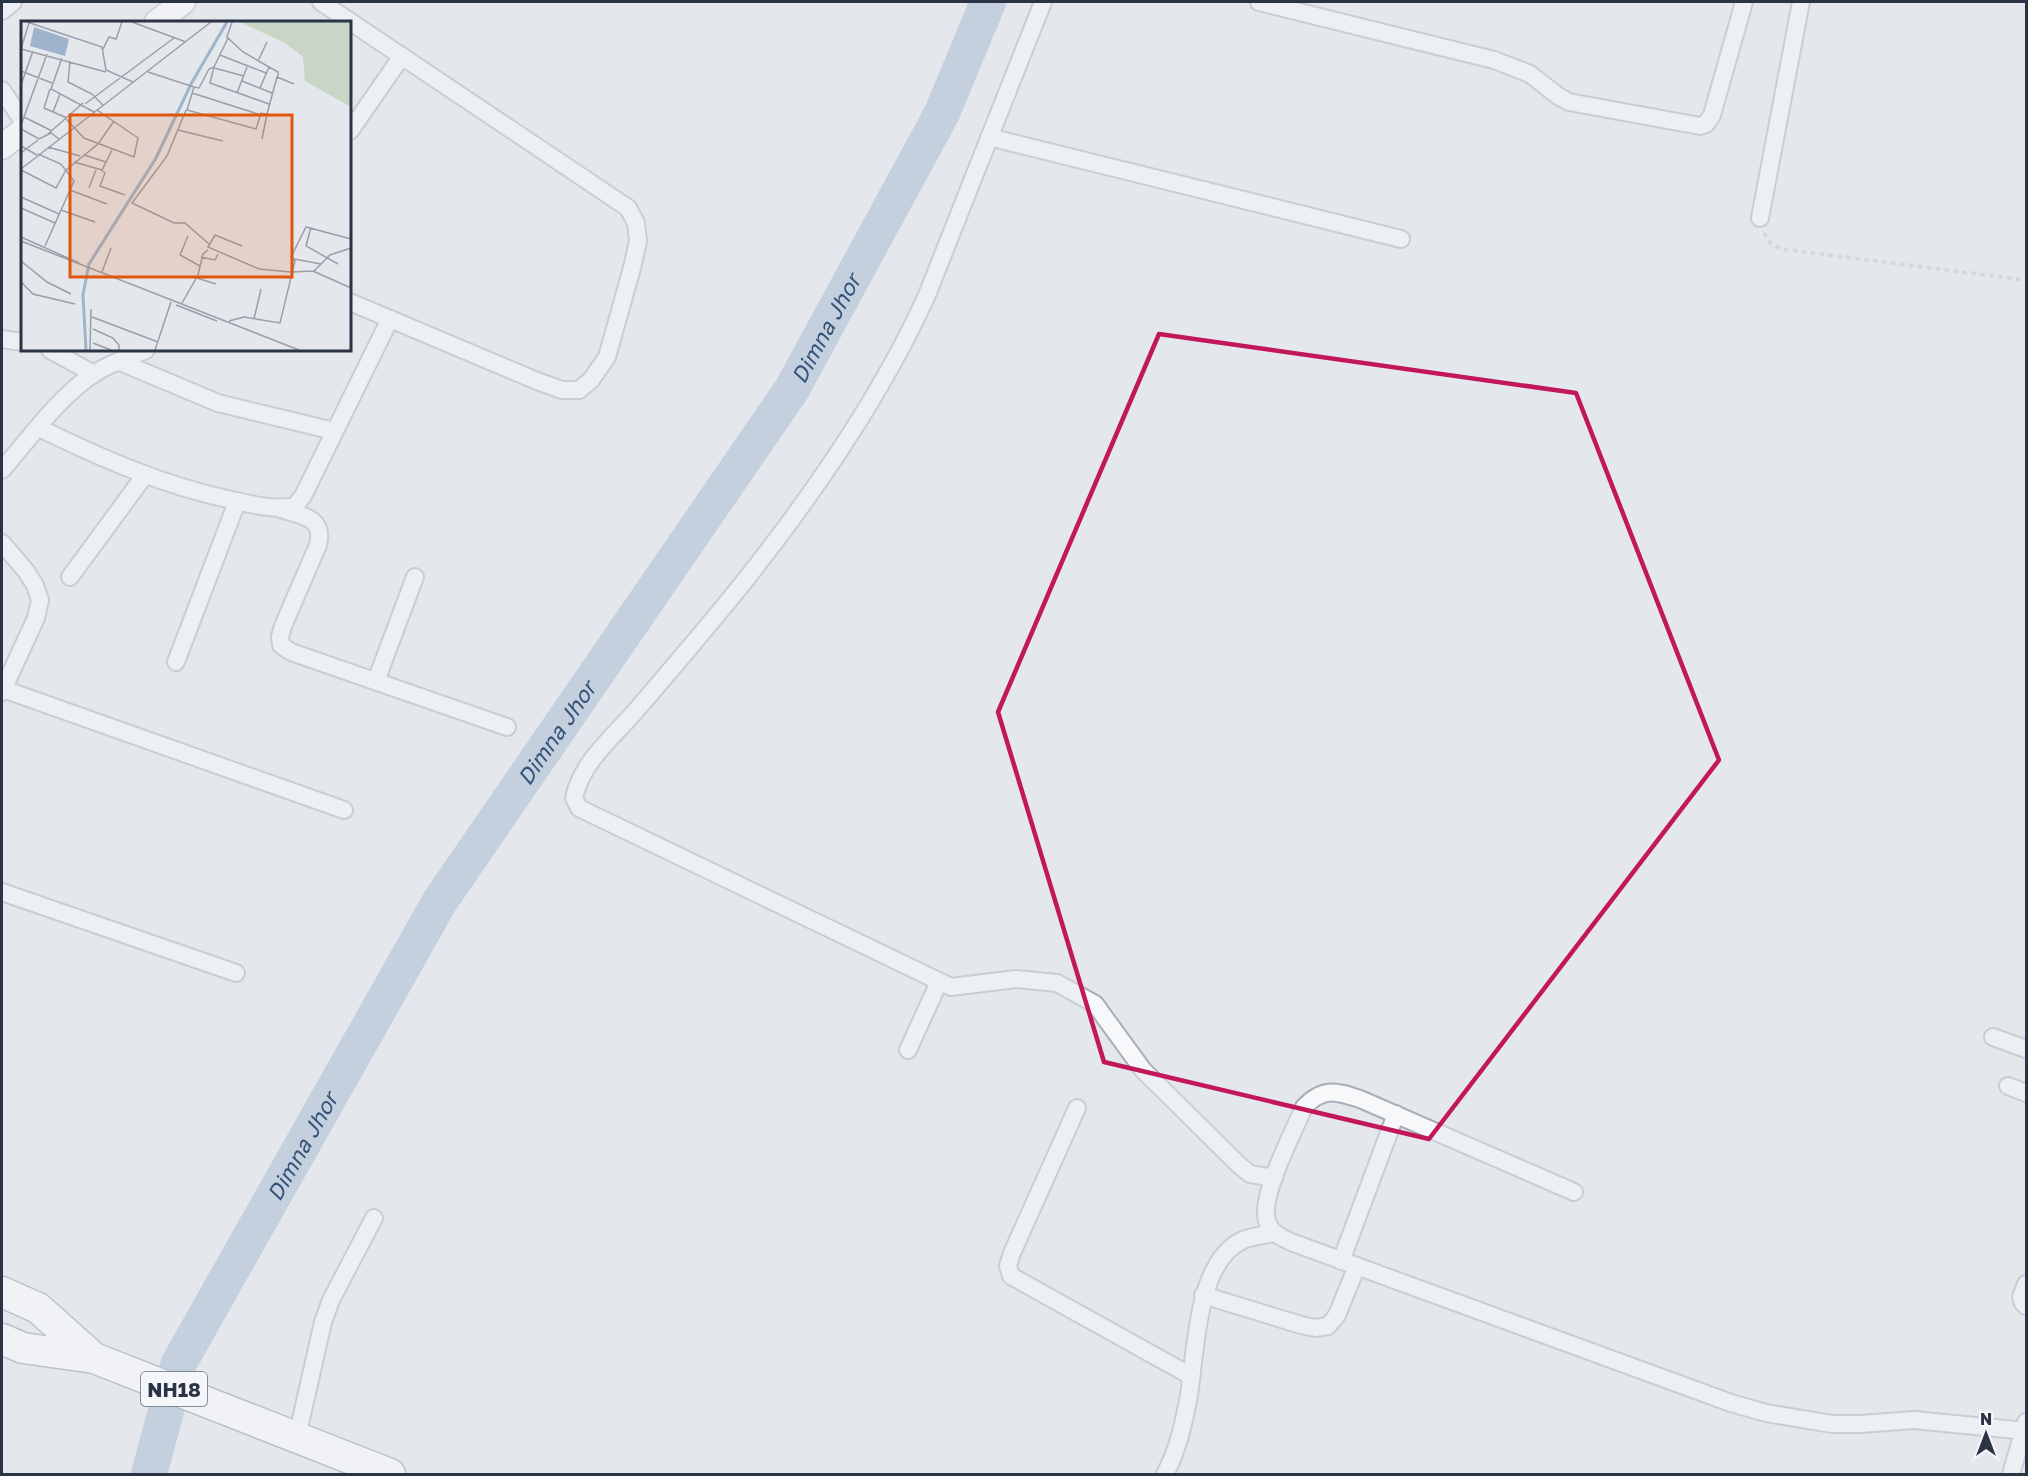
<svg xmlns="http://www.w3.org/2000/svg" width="2028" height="1476" font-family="'Golos Text',sans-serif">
  <rect width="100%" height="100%" fill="#e4e7ec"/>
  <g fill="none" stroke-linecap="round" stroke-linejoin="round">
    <!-- river -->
    <path stroke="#9fb4cc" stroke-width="36" id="s1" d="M149,1474L179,1363L440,901L792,389L942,113L988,2"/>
    <!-- street casing -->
    <g stroke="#a9aeb7" stroke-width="20">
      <g id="street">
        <polyline points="321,2 628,208 636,223 638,241 632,268 607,357 591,380 579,390 562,390 537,381 350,302"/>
        <path d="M1043,2L927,295C882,395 814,493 747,578C712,622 675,665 639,707C615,736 582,760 574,798L579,808L951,987L1016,979L1057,983L1095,1004L1143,1070L1239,1165L1250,1174L1274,1178"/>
        <polyline points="1259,2 1494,60 1530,74 1558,96 1569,102 1700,126 1706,124 1712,115 1744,2"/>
        <polyline points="2,11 13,2"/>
        <polyline points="2,90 22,120"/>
        <polyline points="350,131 402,56"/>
        <polyline points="989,137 1401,239"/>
        <polyline points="1760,218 1801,2"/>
        <polyline points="2,339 22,342"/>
        <polyline points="50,350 94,374"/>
        <polyline points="118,361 218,403 334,431"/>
        <path d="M39,428C101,458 164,486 232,500C253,505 273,510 295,506L303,496L390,319"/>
        <path d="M2,470C30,438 59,396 95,373C111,363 129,357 146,350"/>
        <path d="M280,509C302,516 325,517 318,545L283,626L280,637L281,645L291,652L507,727"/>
        <polyline points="2,543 26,571 35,585 40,600 36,618 2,692"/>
        <polyline points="70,577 145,475"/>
        <polyline points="176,662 237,502"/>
        <polyline points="376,681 415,577"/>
        <polyline points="3,689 344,810"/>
        <polyline points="2,892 236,973"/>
        <polyline points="1993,1037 2026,1049"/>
        <polyline points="908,1050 939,982"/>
        <polyline points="2008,1086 2026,1093"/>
        <polyline points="1077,1108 1012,1253 1008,1266 1011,1276 1191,1376"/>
        <path d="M1574,1192L1360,1099C1336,1091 1323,1087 1304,1107C1294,1131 1259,1197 1267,1221C1270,1233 1281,1237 1291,1242L1731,1403L1766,1413L1832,1424H1860L1914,1420L2026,1431"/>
        <polyline points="1341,1261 1396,1114"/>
        <polyline points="2026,1284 2021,1297 2023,1303 2026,1306"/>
        <polyline points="1203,1295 1301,1325 1315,1328 1328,1326 1337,1315 1357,1266"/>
        <polyline points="297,1437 323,1322 331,1300 374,1218"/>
        <path d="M1165,1474C1178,1450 1184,1422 1189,1395C1196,1352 1196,1261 1243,1240C1252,1236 1264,1235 1274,1233"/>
        <polyline points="2011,1474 2026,1422"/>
      </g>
    </g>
    <!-- secondary casing -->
    <g stroke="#a9aeb7" stroke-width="27">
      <g id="secondary">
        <polyline points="157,22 183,2"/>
        <polyline points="2,147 22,131"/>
      </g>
    </g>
    <!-- highway casing -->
    <g stroke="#8b94a3" stroke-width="33">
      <g id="highway">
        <polyline points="2,1292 38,1308 94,1358"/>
        <polyline points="2,1339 23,1348 94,1358 390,1474"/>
      </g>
    </g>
    <!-- path -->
    <polyline stroke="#c2c5cb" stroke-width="4" stroke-dasharray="4.5 4.5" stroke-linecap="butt" points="1764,233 1771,244 1782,249 2026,280"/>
    <!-- street -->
    <use href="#street" stroke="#f7f8fa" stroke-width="16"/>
    <!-- secondary -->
    <use href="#secondary" stroke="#fff" stroke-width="24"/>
    <!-- highway -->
    <use href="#highway" stroke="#fff" stroke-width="30"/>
  </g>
  <!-- marked area -->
  <path d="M0 0H2028V1476H0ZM1159,334L1576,393L1719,760L1429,1139L1104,1062L998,712Z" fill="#e4e7ec" fill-opacity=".55" fill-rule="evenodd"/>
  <path fill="none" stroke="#c2185b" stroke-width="4.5" stroke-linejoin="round" d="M1159,334L1576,393L1719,760L1429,1139L1104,1062L998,712Z"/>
  <g text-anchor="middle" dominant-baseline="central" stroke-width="4.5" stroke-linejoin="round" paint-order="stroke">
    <!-- shield labels -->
    <rect fill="#f4f6f9" stroke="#676e7b" stroke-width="1.5" x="141" y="1372" width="66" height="34" rx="4.5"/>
    <g font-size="20" font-weight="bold" fill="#2b3445">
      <text x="174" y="1389">NH18</text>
    </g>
    <!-- water labels -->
    <g font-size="22" font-style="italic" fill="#34527a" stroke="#f4f6f9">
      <text stroke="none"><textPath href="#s1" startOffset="1336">Dimna Jhor</textPath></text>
      <text stroke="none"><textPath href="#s1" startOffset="850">Dimna Jhor</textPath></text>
      <text stroke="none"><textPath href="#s1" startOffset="364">Dimna Jhor</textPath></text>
    </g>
  </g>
  <!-- overview -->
  <g transform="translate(21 21)">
    <rect width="330" height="330" fill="#e4e7ec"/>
    <path d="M219,1H330V86L284,60L282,36L264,22Z" fill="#c9d6c5"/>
    <path d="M13,6L48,18L44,35L9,25Z" fill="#9fb4cc"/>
    <path fill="none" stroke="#9fb4cc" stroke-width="3" d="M65,329L62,274L68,243L135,137L170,63L206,1"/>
    <path fill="none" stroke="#9a9fa9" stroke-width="1.5" d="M6,1L81,26L85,49L112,61M111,1L165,21M211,1L206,16L222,31L257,51V56M0,28L85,51M0,28L8,2M82,28L88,16L95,18L101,1M199,34L245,52M41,37L30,68L73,91M49,40L47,61L71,73L82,84M237,40L246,21M193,46L189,62L248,83M193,47L223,55M0,50L31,62M127,51L173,66L166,89L235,108L240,92L246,93L241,118M221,60L251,72M0,64L12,30M173,66L178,67L188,48L193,46L207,17M239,67L248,46M29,68L23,87L46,97M171,72L240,94M216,72L226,46M64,83L153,17M165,89L146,135L111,182L153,202H164L188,223M32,91L39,73M246,93L256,56L273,63M3,96L31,110M45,98L63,117L113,136L117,117L76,89M0,104L26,33M0,108L18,118L30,112L38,118M157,109L202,120M27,113L62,82M0,125L16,134M27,126L59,135M0,132L17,119M17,133L40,143L53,160L24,225M63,134L85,141M53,141L81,149L91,129M0,148L190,1M0,149L35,167L45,149L77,123L93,100M81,150L84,152L79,165L104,174M68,167L75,149M49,169L86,183M0,176L38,193M0,187L34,202M40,189L74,201M290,206L285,225L317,243M167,215L159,234L179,245M0,216L58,242M0,220L278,329M221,225L194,214L187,226L238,248L270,251L293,250L309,234L330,227M180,236L194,239L197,233M273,238L300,243M0,240L26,261L50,273M292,250L330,267M81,251L90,227M176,257L195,263M0,261L12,273L54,283M161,282L177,254L182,233L187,229M155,284L196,300M71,296L137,321M233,298L240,268M208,300L223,296L259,302L274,240L270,236L285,206L330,218M72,308L92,317L98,324V329M72,322L90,329M69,329L70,288M134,329L150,281"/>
    <path fill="#df570f" fill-opacity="0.15" stroke="#df570f" stroke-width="3" d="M49,94H271V256H49Z"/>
    <rect width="330" height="330" fill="none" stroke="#2b3445" stroke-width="3"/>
  </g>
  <!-- border -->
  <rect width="2028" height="1476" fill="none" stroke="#2b3445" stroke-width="6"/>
  <!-- north arrow -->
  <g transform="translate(1986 1434)" stroke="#f4f6f9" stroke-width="4.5" paint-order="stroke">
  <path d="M0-4.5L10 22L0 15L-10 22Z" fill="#2b3445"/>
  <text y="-9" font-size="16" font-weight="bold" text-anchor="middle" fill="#2b3445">N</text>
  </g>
</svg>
